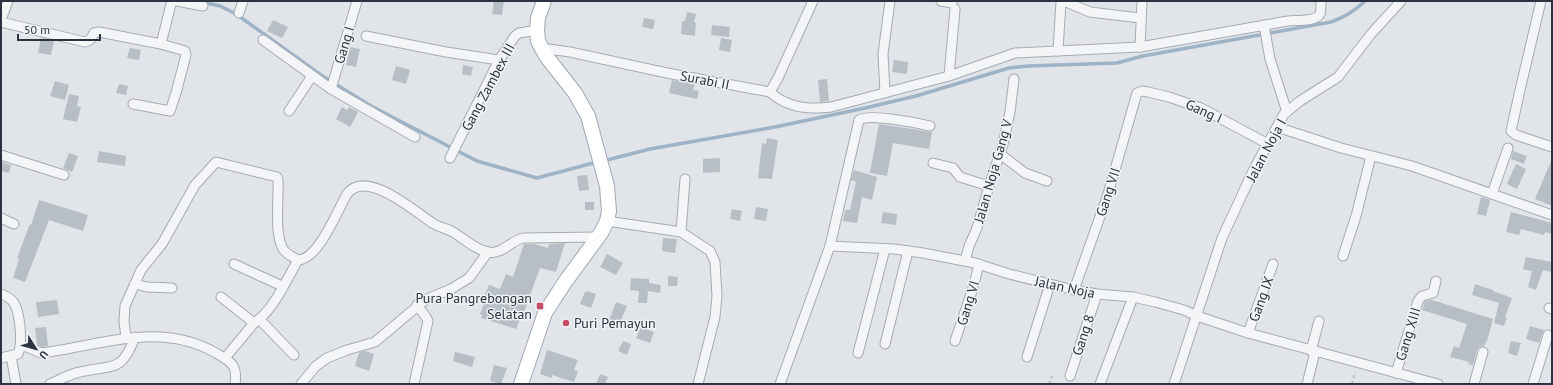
<svg xmlns="http://www.w3.org/2000/svg" width="1553" height="385" font-family="'PT Sans',sans-serif">
  <rect width="100%" height="100%" fill="#e1e4e9"/>
  <g fill="none" stroke-linecap="round" stroke-linejoin="round">
    <!-- stream -->
    <g stroke="#9eb3c6" stroke-width="3.5">
      <polyline points="198,1 220,6 236,14 321,75 371,106 477,161 537,178 597,162"/>
      <path d="M603,161L650,149L775,127L865,108L916,96L1009,68L1028,66L1117,63L1143,56L1331,22C1345,17 1355,11 1365,1"/>
    </g>
  </g>
  <!-- building -->
  <g fill="#b8bec5">
    <polygon points="494,1 504,1 502,15 492,14"/>
    <polygon points="687,12 696,14 694,22 696,23 695,36 681,34 682,21 685,21"/>
    <polygon points="644,18 655,20 653,29 642,27"/>
    <polygon points="273,20 288,27 282,38 267,31"/>
    <polygon points="712,25 730,27 729,37 711,35"/>
    <polygon points="41,38 54,41 51,55 38,53"/>
    <polygon points="721,38 732,40 730,52 719,50"/>
    <polygon points="350,47 360,49 356,67 346,65"/>
    <polygon points="130,48 141,50 139,60 127,58"/>
    <polygon points="894,60 908,62 907,74 892,72"/>
    <polygon points="463,65 473,67 471,76 462,74"/>
    <polygon points="396,66 410,70 406,84 392,80"/>
    <polygon points="827,79 829,101 820,102 818,80"/>
    <polygon points="672,80 695,84 693,90 699,91 697,99 669,93"/>
    <polygon points="55,81 69,85 65,100 50,96"/>
    <polygon points="119,84 128,86 126,95 116,93"/>
    <polygon points="69,94 79,96 77,106 81,107 77,122 63,119"/>
    <polygon points="342,107 347,110 349,107 358,112 350,127 336,119"/>
    <polygon points="879,124 932,132 929,149 893,143 887,176 870,173"/>
    <polygon points="767,138 778,140 772,179 758,178 762,143 766,144"/>
    <polygon points="99,151 126,156 125,166 97,162"/>
    <polygon points="1513,151 1527,156 1524,164 1511,159"/>
    <polygon points="69,153 78,156 72,172 63,168"/>
    <polygon points="720,158 720,172 703,173 703,159"/>
    <polygon points="1552,159 1552,206 1535,199"/>
    <polygon points="1,162 11,165 9,173 1,171"/>
    <polygon points="1516,164 1526,169 1517,189 1507,184"/>
    <polygon points="854,170 877,177 872,200 862,197 857,223 843,221 845,210 850,210 856,182 851,180"/>
    <polygon points="587,175 589,190 579,191 577,176"/>
    <polygon points="1481,197 1490,200 1486,216 1477,214"/>
    <polygon points="39,200 88,215 83,231 49,220 25,282 13,278 19,259 17,258 30,224 31,225"/>
    <rect x="585" y="202" width="9" height="8"/>
    <polygon points="756,207 768,209 766,221 754,219"/>
    <polygon points="732,209 742,211 740,221 730,219"/>
    <polygon points="883,212 897,214 896,225 881,223"/>
    <polygon points="1511,212 1552,223 1552,234 1545,232 1544,235 1521,229 1519,235 1506,232"/>
    <polygon points="663,238 677,239 675,253 662,251"/>
    <polygon points="565,243 556,272 540,268 524,312 523,311 516,329 481,318 482,315 480,314 487,296 485,295 489,285 500,289 506,274 513,277 524,244 534,244 548,248 549,244"/>
    <polygon points="607,254 623,263 616,275 600,267"/>
    <polygon points="1526,257 1552,262 1552,272 1543,270 1536,290 1528,287 1532,271 1523,269"/>
    <polygon points="668,276 678,277 677,286 668,286"/>
    <polygon points="631,278 649,279 649,283 661,285 660,293 648,291 647,303 638,303 639,291 630,290"/>
    <polygon points="1475,284 1493,290 1493,291 1512,298 1505,317 1507,318 1504,326 1494,323 1499,303 1472,295"/>
    <polygon points="587,291 596,294 591,308 580,304 585,292 586,292"/>
    <polygon points="57,300 59,314 38,317 36,302"/>
    <polygon points="1432,300 1493,319 1487,341 1484,346 1479,347 1477,350 1473,365 1468,364 1469,362 1450,357 1454,346 1459,348 1467,324 1422,310 1425,301"/>
    <polygon points="616,302 627,306 618,327 608,323"/>
    <polygon points="1530,326 1544,330 1539,343 1526,339"/>
    <polygon points="46,327 48,346 42,347 37,345 35,328"/>
    <polygon points="641,327 654,332 650,343 636,338"/>
    <polygon points="623,341 631,344 627,355 618,351"/>
    <polygon points="1511,341 1521,343 1517,356 1508,353"/>
    <polygon points="547,350 578,360 574,370 578,371 574,382 552,375 552,378 540,374"/>
    <polygon points="365,351 374,354 369,371 355,366 359,353"/>
    <polygon points="455,352 475,357 472,367 453,361"/>
    <polygon points="494,365 507,368 501,384 490,381"/>
    <polygon points="600,374 608,377 605,384 596,384"/>
  </g>
  <g fill="none" stroke-linecap="round" stroke-linejoin="round">
    <!-- street casing -->
    <g stroke="#a6abb3" stroke-width="11">
      <g id="street">
        <polyline points="177,1 203,6"/>
        <polyline points="941,1 952,3"/>
        <polyline points="1064,1 1090,12 1140,18"/>
        <polyline points="1541,1 1520,90 1511,131 1516,135 1552,147"/>
        <polyline points="239,13 243,1"/>
        <polyline points="1,20 8,1"/>
        <polyline points="1,22 85,42 90,40 94,33 99,32 161,44 185,51 186,55 176,93 170,111 133,104"/>
        <polyline points="1264,25 1270,59 1287,112"/>
        <polyline points="366,36 446,52 499,60"/>
        <polyline points="263,40 331,89 415,137"/>
        <polyline points="161,44 171,4 173,1"/>
        <polyline points="1140,47 1142,1"/>
        <polyline points="541,48 570,52 667,73 770,92"/>
        <polyline points="1058,51 1061,1"/>
        <polyline points="949,76 955,9"/>
        <polyline points="331,89 357,1"/>
        <path d="M770,92C786,107 809,110 831,107L949,76L1015,53L1140,47L1288,21C1295,20 1316,22 1320,14C1321,11 1321,5 1321,1"/>
        <polyline points="770,92 778,78 813,1"/>
        <polyline points="885,93 883,54 890,1"/>
        <polyline points="289,111 312,76"/>
        <polyline points="1277,127 1341,148 1412,166 1552,215"/>
        <polyline points="1000,154 1025,173 1047,181"/>
        <polyline points="1,155 64,175"/>
        <polyline points="450,158 499,60 515,36 519,33 537,30"/>
        <polyline points="933,163 953,168 960,177 989,186"/>
        <polyline points="1492,194 1508,148"/>
        <polyline points="1,218 14,224"/>
        <polyline points="607,221 681,232 710,251 715,262 717,296 715,317 698,384"/>
        <polyline points="681,232 685,179"/>
        <polyline points="830,246 894,249 923,253 975,263 1009,274 1074,290 1097,294 1133,297 1155,302 1184,310 1197,316 1248,333 1438,384"/>
        <polyline points="1343,256 1356,216 1371,156"/>
        <path d="M298,260C319,259 337,211 347,194C366,168 415,212 434,224C439,227 445,228 451,231C463,237 473,249 488,252C502,255 510,241 523,238L598,237"/>
        <polyline points="965,261 969,246 977,228 989,186 1003,144 1010,112 1014,79"/>
        <polyline points="234,264 282,286"/>
        <polyline points="135,284 147,287 172,288"/>
        <polyline points="1074,290 1108,194 1137,93 1142,91 1148,92 1169,97 1201,108 1268,144"/>
        <path d="M1,294C6,296 11,298 14,303C20,313 23,343 18,354L1,358"/>
        <polyline points="221,297 254,323"/>
        <polyline points="1549,308 1552,309"/>
        <polyline points="260,320 294,355"/>
        <polyline points="1248,333 1273,264"/>
        <path d="M126,338L124,321L125,306L141,270L162,244L195,185L216,162L277,177L278,180C279,198 274,234 283,249C286,254 293,257 298,260"/>
        <polyline points="955,341 973,288 979,264"/>
        <polyline points="885,344 908,251"/>
        <path d="M21,346L27,347L41,353C100,346 158,321 214,352C230,361 238,364 235,384"/>
        <polyline points="1311,351 1319,321"/>
        <polyline points="858,353 885,249"/>
        <polyline points="11,356 16,384"/>
        <polyline points="1027,357 1050,284"/>
        <path d="M225,358L254,323C273,311 286,281 298,260"/>
        <polyline points="1396,373 1418,301 1422,296 1433,293 1436,281"/>
        <polyline points="1070,376 1097,294"/>
        <path d="M50,384C60,380 69,374 80,372C113,364 121,374 135,337"/>
        <polyline points="301,384 316,366 327,358 347,350 375,342 425,300 451,289 469,278 488,252"/>
        <polyline points="414,384 428,321 426,317 417,305"/>
        <path d="M780,384L830,246L859,120C869,113 917,123 930,126"/>
        <polyline points="1100,384 1133,297"/>
        <polyline points="1174,384 1222,238 1254,169 1284,114 1300,101 1338,77 1371,34 1401,1"/>
        <polyline points="1307,384 1315,352"/>
        <polyline points="1474,384 1483,352"/>
        <polyline points="1533,384 1548,335"/>
      </g>
    </g>
    <!-- primary casing -->
    <g stroke="#a1a9b3" stroke-width="16">
      <polyline id="primary" points="521,384 545,313 565,282 601,233 607,221 609,211 607,186 588,116 575,93 546,56 538,41 537,30 538,18 544,1"/>
    </g>
    <!-- path -->
    <g stroke="#bbbfc3" stroke-width="2" stroke-dasharray="3 3" stroke-linecap="butt">
      <polyline points="1049,384 1053,373"/>
      <polyline points="1352,384 1355,372"/>
    </g>
    <!-- street -->
    <use href="#street" stroke="#f3f5f7" stroke-width="9"/>
    <!-- primary -->
    <use href="#primary" stroke="#fff" stroke-width="14"/>
  </g>
  <!-- markers -->
  <g fill="#c54e64" stroke="#f0f3f6" stroke-width="1.5">
    <rect x="536" y="302" width="8" height="8" rx="2"/>
    <circle cx="566" cy="323" r="4"/>
  </g>
  <g text-anchor="middle" dominant-baseline="central" stroke-width="3" stroke-linejoin="round" paint-order="stroke">
    <!-- street labels -->
    <g font-size="14" fill="#2a333f" stroke="#f0f3f6">
      <text transform="translate(344 45) rotate(-73)">Gang I</text>
      <text transform="translate(705 80) rotate(11)">Surabi II</text>
      <text transform="translate(488 87) rotate(-62)">Gang Zambex III</text>
      <text transform="translate(1204 111) rotate(24)">Gang I</text>
      <text transform="translate(1266 150) rotate(-62)">Jalan Noja I</text>
      <text transform="translate(993 171) rotate(-74)">Jalan Noja Gang V</text>
      <text transform="translate(1108 192) rotate(-72)">Gang VII</text>
      <text transform="translate(1065 287) rotate(12)">Jalan Noja</text>
      <text transform="translate(1261 299) rotate(-70)">Gang IX</text>
      <text transform="translate(968 303) rotate(-73)">Gang VI</text>
      <text transform="translate(1408 334) rotate(-73)">Gang XIII</text>
      <text transform="translate(1083 335) rotate(-72)">Gang 8</text>
    </g>
    <!-- poi labels -->
    <g font-size="14" fill="#2a333f" stroke="#f0f3f6" text-anchor="end">
      <text x="532" y="298">Pura Pangrebongan<tspan x="532" dy="16">Selatan</tspan></text>
      <text x="574" y="323" text-anchor="start">Puri Pemayun</text>
    </g>
  </g>
  <!-- border -->
  <rect width="1553" height="385" fill="none" stroke="#2a333f" stroke-width="4"/>
  <!-- north arrow -->
  <g transform="translate(36 349) rotate(127)" stroke="#f0f3f6" stroke-width="3" paint-order="stroke">
  <path d="M0-3L7 15L0 10L-7 15Z" fill="#2a333f"/>
  <text y="-6" font-size="11" font-weight="bold" text-anchor="middle" fill="#2a333f">U</text>
  </g>
  <!-- scale -->
  <path d="M18 34v6h82v-6" fill="none" stroke="#2a333f" stroke-width="2"/>
  <text x="24" y="34" font-size="12" fill="#2a333f" stroke="#f0f3f6" stroke-width="3" paint-order="stroke">50 m</text>
</svg>
